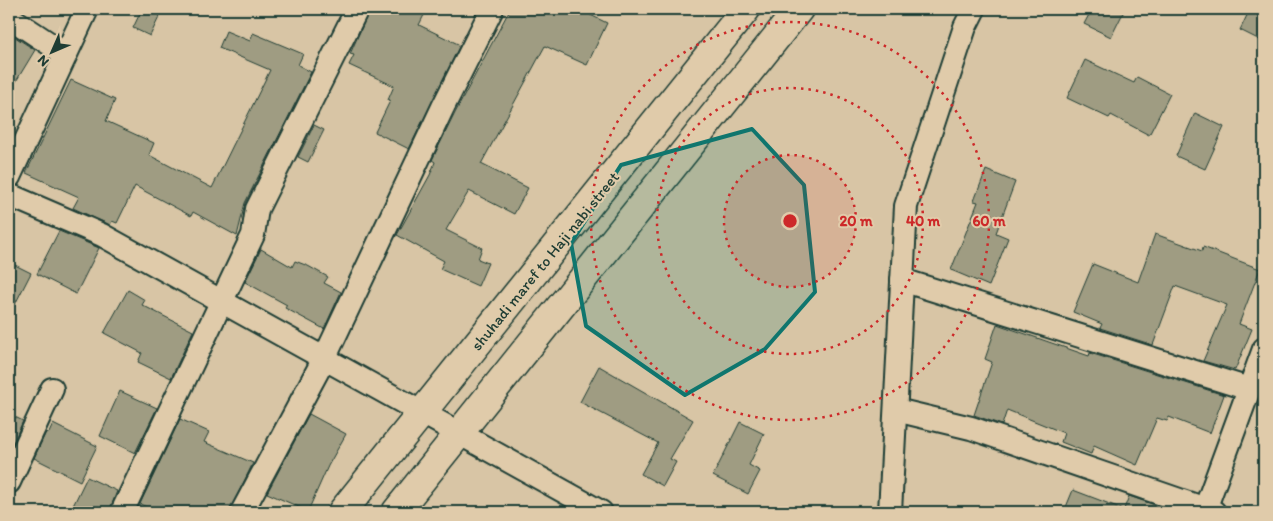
<svg xmlns="http://www.w3.org/2000/svg" width="1273" height="521" font-family="Itim,sans-serif">
  <rect width="100%" height="100%" fill="#d8c5a5"/>
  <filter id="ink" filterUnits="userSpaceOnUse"><feTurbulence type="fractalNoise" baseFrequency=".02" numOctaves="2"/><feDisplacementMap in="SourceGraphic" scale="10" xChannelSelector="R" yChannelSelector="G"/><feConvolveMatrix kernelMatrix="1 2 1 2 8 2 1 2 1" color-interpolation-filters="sRGB"/></filter>
  <g filter="url(#ink)">
    <!-- building -->
    <g fill="#9f9c82" stroke="#1f3d34">
      <polygon points="142,9 163,9 150,36 133,28"/>
      <polygon points="370,9 427,9 419,25 460,45 409,149 375,132 390,101 388,100 394,86 349,65 354,55 350,54"/>
      <polygon points="510,9 578,9 607,23 587,65 545,46 481,164 528,188 514,214 469,191 446,230 482,248 478,259 488,263 478,286 440,269 444,261 397,235 430,175 435,162 432,160 455,113"/>
      <polygon points="1092,9 1125,9 1111,37 1084,24"/>
      <polygon points="1250,9 1264,9 1264,42 1240,30"/>
      <polygon points="226,31 250,41 253,33 303,54 298,65 311,72 245,203 237,236 193,212 191,216 135,186 117,223 112,221 110,225 73,208 79,197 26,173 71,80 115,100 106,121 154,143 149,155 212,188 270,70 219,48"/>
      <polygon points="9,33 35,50 9,93"/>
      <polygon points="1085,60 1134,83 1137,77 1170,94 1149,135 1111,115 1109,118 1067,98"/>
      <polygon points="1195,113 1224,127 1205,169 1176,156"/>
      <polygon points="314,125 324,130 308,162 298,157"/>
      <polygon points="986,170 1015,182 996,233 1008,238 989,286 951,270 978,202 974,201"/>
      <polygon points="59,231 99,248 76,294 37,274"/>
      <polygon points="1155,234 1202,251 1203,247 1260,269 1239,324 1252,329 1235,370 1203,361 1227,305 1175,286 1153,345 1100,328 1102,324 1073,312 1093,264 1138,282"/>
      <polygon points="261,249 292,267 295,261 308,266 328,277 324,283 341,292 324,329 285,308 287,305 245,282"/>
      <polygon points="9,262 31,273 9,316"/>
      <polygon points="128,290 145,300 142,305 193,331 171,378 138,362 142,353 104,333"/>
      <polygon points="997,324 1089,356 1090,353 1224,395 1210,433 1169,417 1167,421 1157,418 1137,465 1094,446 1091,454 1061,442 1064,433 1007,410 1002,425 974,415 992,362 985,359"/>
      <polygon points="599,366 693,420 670,459 676,462 663,486 641,474 658,443 580,402"/>
      <polygon points="120,391 157,408 135,453 100,436"/>
      <polygon points="9,414 23,421 11,447 9,446"/>
      <polygon points="309,414 346,434 328,466 308,511 267,493"/>
      <polygon points="180,419 209,432 204,442 253,463 229,512 158,512 140,504"/>
      <polygon points="740,422 764,434 749,465 760,471 748,494 713,476"/>
      <polygon points="53,424 97,446 80,481 34,458 46,432 49,433"/>
      <polygon points="87,477 117,491 109,512 70,512"/>
      <polygon points="1073,490 1128,511 1127,512 1064,512"/>
      <polygon points="1129,496 1175,512 1134,512 1124,509"/>
    </g>
    <g fill="none" stroke-linecap="round" stroke-linejoin="round">
      <!-- minor casing -->
      <g stroke="#1f3d34" stroke-width="26">
        <g id="minor">
          <polyline points="9,17 65,54"/>
          <polyline points="9,177 87,9"/>
          <polyline points="9,195 102,235 601,512"/>
          <polyline points="902,280 1249,389"/>
          <polyline points="896,410 971,428 1214,512"/>
          <polyline points="9,482 52,389"/>
          <polyline points="122,512 253,235 257,209 357,9"/>
          <polyline points="242,512 325,357 443,107 492,9"/>
          <polyline points="890,512 906,206 965,27 974,9"/>
          <polyline points="1204,512 1264,349"/>
        </g>
      </g>
      <!-- secondary casing -->
      <g stroke="#1f3d34" stroke-width="31">
        <g id="secondary">
          <polyline points="342,512 746,9"/>
          <polyline points="396,512 799,9"/>
        </g>
      </g>
      <!-- minor -->
      <use href="#minor" stroke="#e0cbaa" stroke-width="22"/>
      <!-- secondary -->
      <use href="#secondary" stroke="#e0cbaa" stroke-width="28"/>
    </g>
  </g>
  <!-- marked area -->
  <path fill="#0f766e" fill-opacity="0.2" stroke="#0f766e" stroke-width="4" stroke-linejoin="round" d="M752,129L804,185L815,292L765,349L685,395L586,326L571,243L621,165Z"/>
  <!-- distance rings -->
  <circle cx="790" cy="221" r="66" fill="#cd2929" fill-opacity=".12"/>
  <g fill="none" stroke="#cd2929" stroke-width="2.5" stroke-dasharray="2.5 5">
    <circle cx="790" cy="221" r="66"/>
    <circle cx="790" cy="221" r="133"/>
    <circle cx="790" cy="221" r="199"/>
  </g>
  <g text-anchor="middle" dominant-baseline="central" stroke-width="4" stroke-linejoin="round" paint-order="stroke">
    <!-- street labels -->
    <g font-size="16" fill="#1f3d34" stroke="#e0cbaa">
      <text transform="translate(545 261) rotate(-51)">shuhadi maref to Haji nabi street</text>
    </g>
  </g>
  <circle cx="790" cy="221" r="8" fill="#cd2929" stroke="#e0cbaa" stroke-width="2.5"/>
  <g font-size="15" text-anchor="middle" font-weight="bold" fill="#cd2929" stroke="#e0cbaa" stroke-width="4" stroke-linejoin="round" paint-order="stroke">
    <text x="856" y="226">20 m</text>
    <text x="923" y="226">40 m</text>
    <text x="989" y="226">60 m</text>
  </g>
  <!-- margin -->
  <rect width="1273" height="521" fill="none" stroke="#e0cbaa" stroke-width="30"/>
  <rect x="15" y="15" width="1243" height="491" fill="none" stroke="#1f3d34" stroke-width="2" filter="url(#ink)"/>
  <!-- north arrow -->
  <g transform="translate(52 52) rotate(225)" stroke="#e0cbaa" stroke-width="4" paint-order="stroke">
  <path d="M0-4L9 19L0 12L-9 19Z" fill="#1f3d34"/>
  <text y="-8" font-size="14" font-weight="bold" text-anchor="middle" fill="#1f3d34">N</text>
  </g>
</svg>
